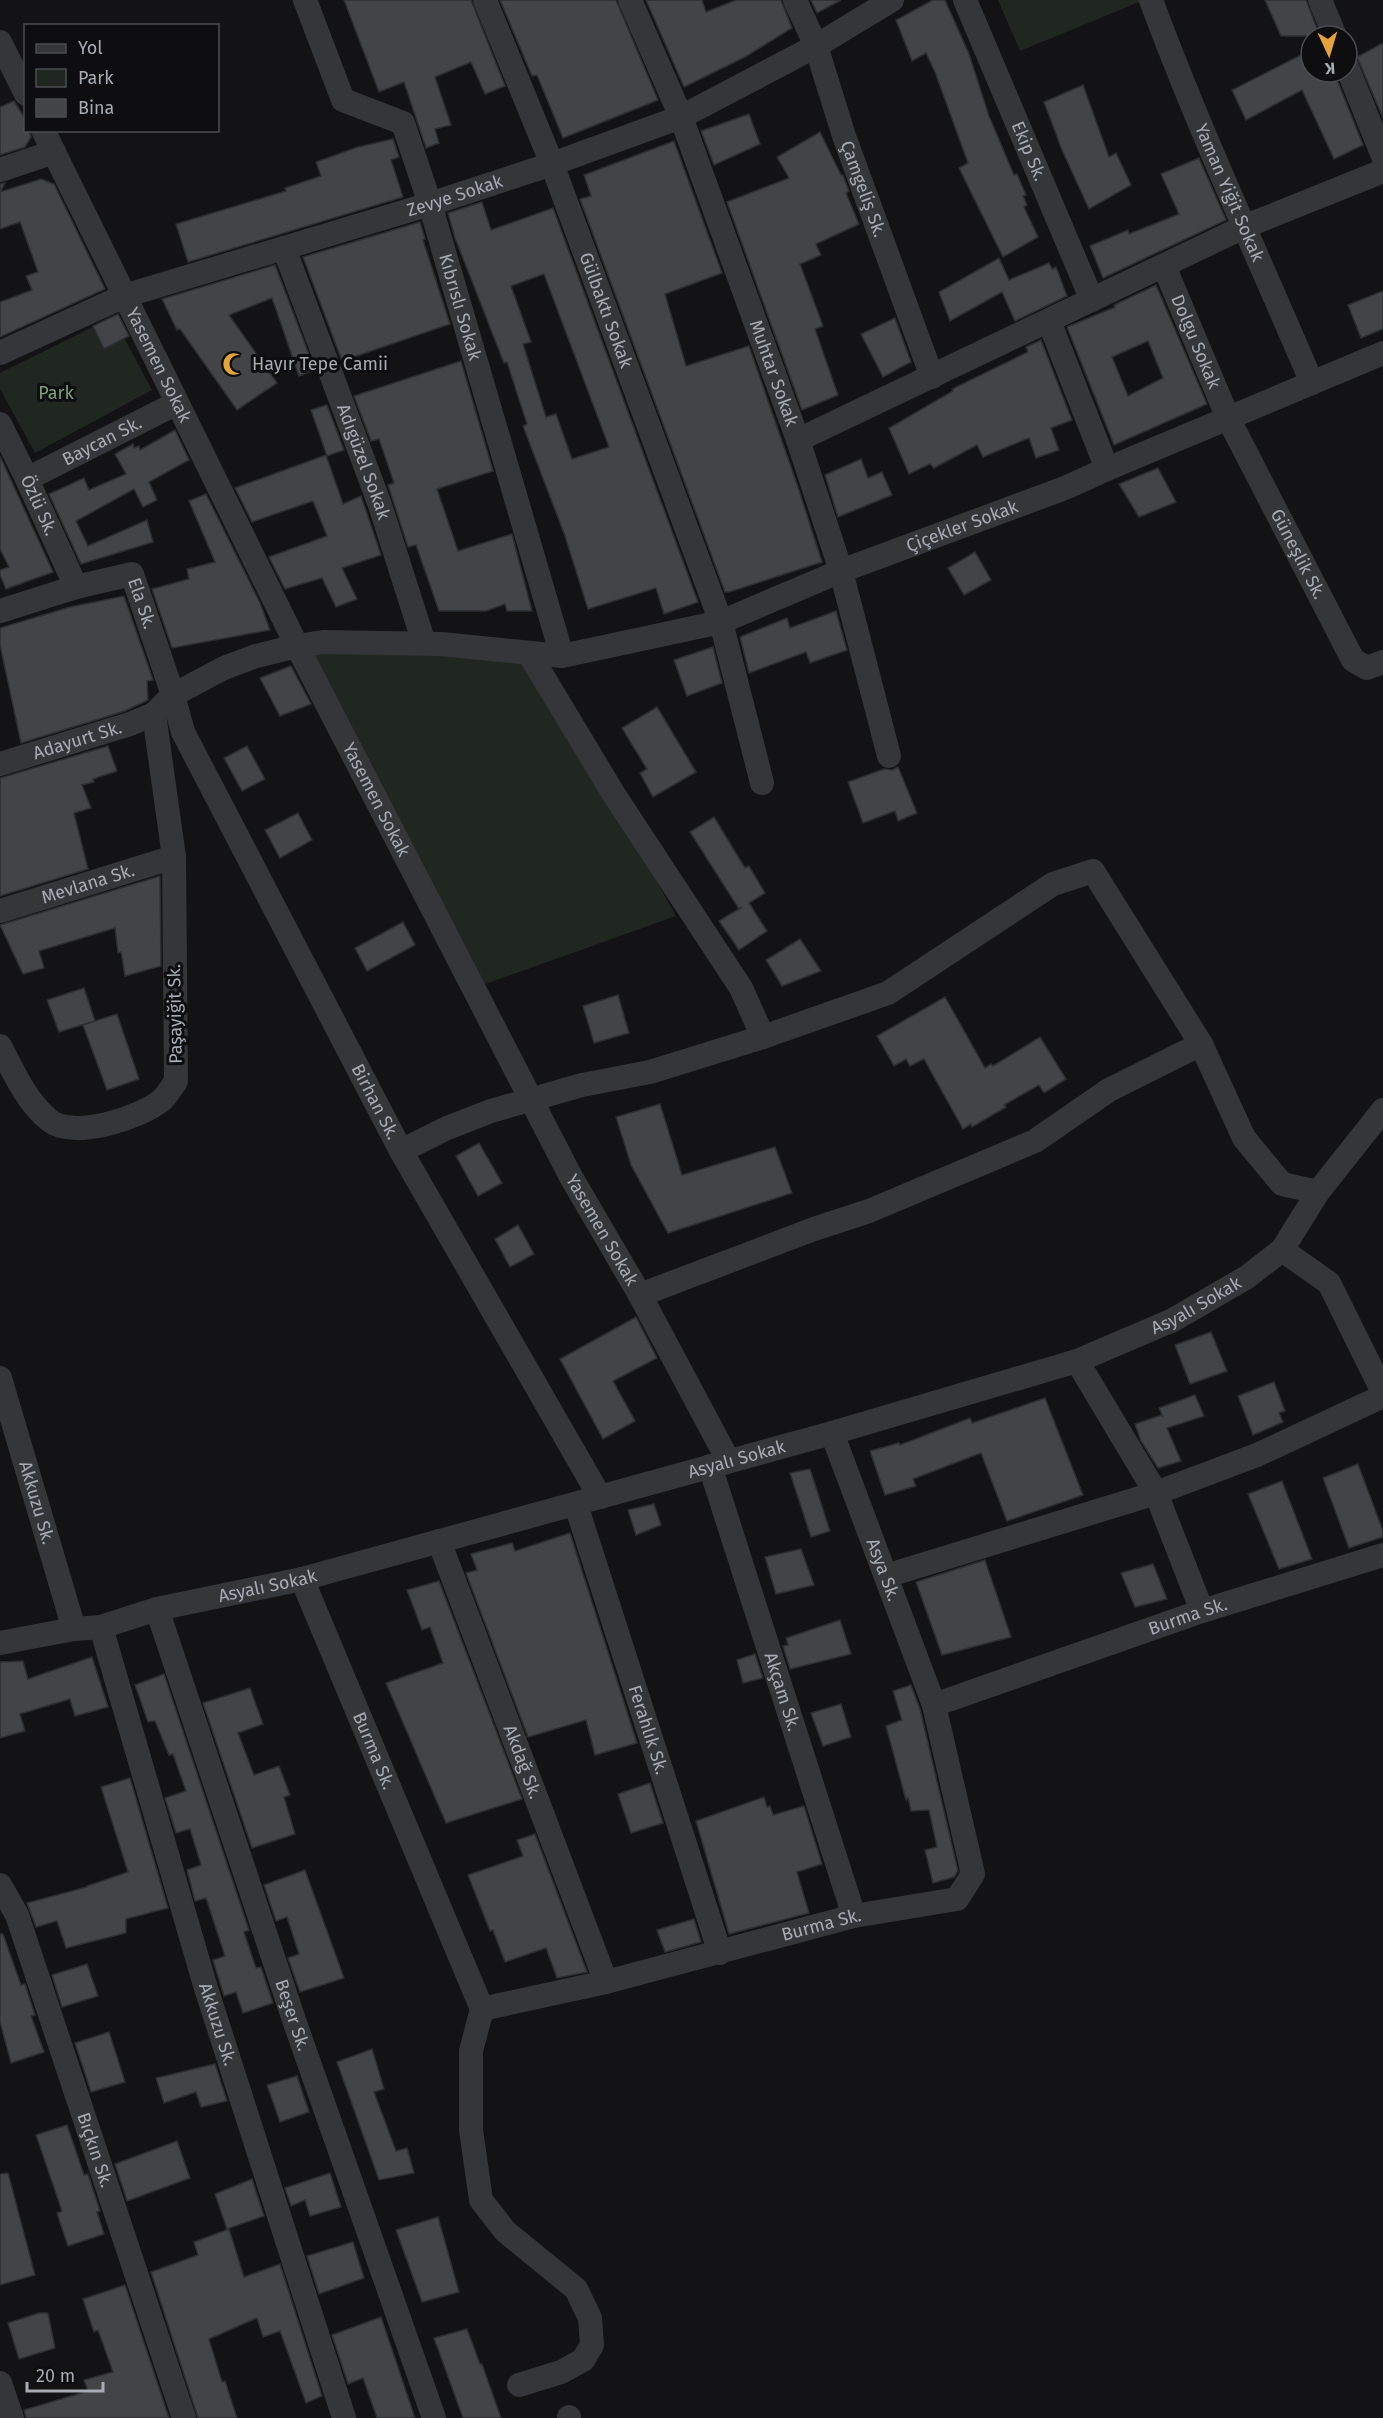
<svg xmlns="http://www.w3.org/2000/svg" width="1383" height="2418" font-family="'Fira Sans',sans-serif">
  <rect width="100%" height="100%" fill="#131315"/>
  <!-- green -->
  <g fill="#202720">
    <polygon points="998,0 1144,0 1020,51"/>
    <polygon points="113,317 152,390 35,453 0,389 0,373"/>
    <polygon points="297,646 530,655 676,916 474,988"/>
  </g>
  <!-- building -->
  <g fill="#424448" stroke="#2d2e31" stroke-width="1.5" fill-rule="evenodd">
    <polygon points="344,0 471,0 505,86 485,94 471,62 435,77 451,125 435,129 439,143 426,148 404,82 379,92"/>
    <polygon points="500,0 616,0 658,100 563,138 537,75 532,76"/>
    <polygon points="646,0 702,0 706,12 736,0 781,0 792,28 745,57 684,87"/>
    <polygon points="811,0 841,0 817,13"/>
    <polygon points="933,0 945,0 969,54 989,116 1014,175 1017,174 1026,195 1023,196 1027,205 1024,207 1038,237 1003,257 959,168 968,163 935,72 926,53 912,61 896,20"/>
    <polygon points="1265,0 1306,0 1320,36 1281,36"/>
    <polygon points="1383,43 1383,118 1357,57"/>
    <polygon points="1311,50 1311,72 1334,72 1363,145 1334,159 1302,90 1246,120 1232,90"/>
    <polygon points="1083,85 1109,157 1116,153 1131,185 1089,209 1062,150 1044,102"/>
    <polygon points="14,101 26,120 26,130 29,130 31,137 25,147 0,155 0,107"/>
    <polygon points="749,114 760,144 714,165 701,131"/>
    <polygon points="820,132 841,175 843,175 844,178 849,191 846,193 859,224 816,244 821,255 800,264 823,326 815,329 838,395 802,410 727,202 789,178 777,157"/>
    <polygon points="393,139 399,157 391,160 403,197 188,262 176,224 286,191 285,188 321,176 316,162 358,147"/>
    <polygon points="674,141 722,273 665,294 686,366 749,346 798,487 822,562 729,592 725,592 580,199 591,196 584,175"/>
    <polygon points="1199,158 1226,220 1103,278 1090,246 1128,230 1129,234 1179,214 1161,174"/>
    <polygon points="41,179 54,184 105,289 0,337 0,302 32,290 26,276 38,272 20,222 0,229 0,184 5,183 0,192"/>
    <path d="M482,202L491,230L553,208L698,602L664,614L656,588L588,609L565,536L523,426L527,424L507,362L504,363L455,238L448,213ZM544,274L609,447L572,459L556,414L546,417L523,344L531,342L511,286Z"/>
    <polygon points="420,222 425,239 423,240 450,324 342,361 303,257"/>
    <polygon points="999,258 1009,280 1049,263 1052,269 1056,267 1067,296 1015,321 1002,292 950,321 939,292"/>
    <polygon points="275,265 315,370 299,376 272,298 229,315 277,383 237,410 180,329 177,330 162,299"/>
    <path d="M1156,285L1207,404L1114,445L1067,327L1115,307L1114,305ZM1148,341L1163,378L1128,396L1112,357Z"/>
    <polygon points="1383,291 1383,329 1361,338 1348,305"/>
    <polygon points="118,314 129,336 104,349 93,326"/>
    <polygon points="895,318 911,362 883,377 861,334"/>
    <polygon points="1041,340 1072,420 1051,428 1059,450 1036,458 1029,438 983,457 977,445 934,468 930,464 909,474 889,428 953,391 952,389 1028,352 1026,347"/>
    <polygon points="461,361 493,471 437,489 458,551 512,534 532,611 507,611 505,604 486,611 439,611 416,545 408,547 388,485 394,483 379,439 371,441 354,396"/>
    <polygon points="327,405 344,450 327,456 311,410"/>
    <polygon points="175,430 189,460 149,482 157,500 143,507 134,489 76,521 88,546 147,520 153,542 81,564 49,494 84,478 89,490 126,474 115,454 133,444 134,448 139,446 140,450"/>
    <polygon points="326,455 343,504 361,496 381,555 342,568 357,599 336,607 322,578 285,589 269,557 327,536 313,501 252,522 235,488"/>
    <polygon points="0,456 53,572 6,589 0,575 0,570 9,567 0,549"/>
    <polygon points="861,459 868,478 882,472 892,495 838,517 825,475"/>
    <polygon points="1158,468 1176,502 1139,517 1119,484"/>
    <polygon points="206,494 260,603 270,630 172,648 152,589 189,579 187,569 215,562 189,501"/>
    <polygon points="975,552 991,580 964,595 948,568"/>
    <polygon points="124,596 153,680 147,681 148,700 125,711 21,743 0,645 0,628 70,607"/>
    <polygon points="836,611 847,650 810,663 806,652 749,673 740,637 787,618 790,628"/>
    <polygon points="713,647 722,683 687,696 674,660"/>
    <polygon points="291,666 311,704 280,716 260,678"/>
    <polygon points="657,707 696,772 653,797 640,773 647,769 622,728"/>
    <polygon points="108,746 117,771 93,779 94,782 82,785 91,808 74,813 88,869 0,896 0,778"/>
    <polygon points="247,746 265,779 242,791 224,758"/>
    <polygon points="898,767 917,813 898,821 895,811 863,823 848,782 884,769 892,770"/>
    <polygon points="298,813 312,840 280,858 265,830"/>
    <polygon points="714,817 745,868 749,866 765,893 749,903 767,931 739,950 719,921 742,907 739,909 690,832"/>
    <polygon points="160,876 161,966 125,976 121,952 118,953 115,928 39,951 44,968 23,974 0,925"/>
    <polygon points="403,922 415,945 367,971 355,948"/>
    <polygon points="800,939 821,971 782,986 766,960"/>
    <polygon points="84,988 95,1021 59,1032 47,1000"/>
    <polygon points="618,995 629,1033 594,1043 583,1006"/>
    <polygon points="945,997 985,1068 991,1064 993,1066 1040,1037 1066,1079 1044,1093 1039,1085 1004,1105 1006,1107 972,1127 971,1124 963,1129 924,1059 910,1066 906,1059 894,1066 877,1036"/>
    <polygon points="117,1014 139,1079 107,1090 83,1025"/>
    <polygon points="660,1104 682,1175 775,1147 792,1193 668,1233 631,1165 616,1117"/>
    <polygon points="479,1143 502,1183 478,1196 456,1156"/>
    <polygon points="518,1225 534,1254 510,1267 495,1239"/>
    <polygon points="636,1317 657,1358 613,1381 635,1421 603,1439 560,1359"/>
    <polygon points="1211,1332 1227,1371 1190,1384 1175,1345"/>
    <polygon points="1274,1382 1285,1411 1279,1413 1283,1422 1253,1435 1238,1396"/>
    <polygon points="1195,1395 1204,1416 1167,1428 1181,1461 1158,1468 1141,1441 1135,1424 1162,1415 1163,1417 1159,1408"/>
    <polygon points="1045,1398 1083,1495 1007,1521 981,1453 913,1479 916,1486 885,1495 870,1451 899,1443 900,1445 970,1418 972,1423"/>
    <polygon points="1358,1464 1383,1531 1383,1537 1349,1548 1323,1478"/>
    <polygon points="810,1469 830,1531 811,1537 790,1473"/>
    <polygon points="1282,1481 1312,1559 1279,1569 1248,1494"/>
    <polygon points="654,1504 661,1525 636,1535 628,1510"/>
    <polygon points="570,1533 637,1743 595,1755 586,1720 528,1737 466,1573 477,1570 471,1554 512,1543 515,1551"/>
    <polygon points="801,1549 814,1585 776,1594 765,1557"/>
    <polygon points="985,1560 1011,1637 942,1655 916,1582"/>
    <polygon points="1153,1564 1167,1599 1135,1607 1121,1573"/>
    <polygon points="439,1581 522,1799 446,1823 386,1683 443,1663 430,1627 422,1630 407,1590"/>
    <polygon points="840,1620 851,1654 790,1669 783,1646 788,1645 786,1638"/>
    <polygon points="755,1654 763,1678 743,1683 737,1660"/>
    <polygon points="92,1657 108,1707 75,1716 70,1699 20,1714 25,1731 0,1738 0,1662 23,1661 28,1679"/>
    <polygon points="164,1674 249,1930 244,1932 256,1968 261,1967 273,2003 243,2013 236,1992 224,1996 213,1960 225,1956 206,1898 195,1901 187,1870 201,1865 190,1829 176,1833 165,1798 186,1791 173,1754 169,1755 155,1721 148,1722 135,1685"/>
    <polygon points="911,1685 920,1709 958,1871 954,1877 933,1883 925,1850 937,1847 929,1810 911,1811 908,1798 906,1800 886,1726 902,1720 893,1691"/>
    <polygon points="250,1688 263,1724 238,1733 254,1775 279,1766 290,1795 284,1797 295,1834 252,1848 203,1703"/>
    <polygon points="841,1704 851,1737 823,1746 811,1713"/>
    <polygon points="130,1778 168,1908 126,1919 126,1933 66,1948 57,1921 36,1927 27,1903 87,1887 87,1886 128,1872 101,1787"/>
    <polygon points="650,1783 663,1823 631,1833 618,1794"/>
    <polygon points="764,1797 767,1807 770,1806 773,1815 804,1806 822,1864 797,1872 809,1913 729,1934 696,1821"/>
    <polygon points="535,1834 587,1972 557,1978 546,1948 505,1962 493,1930 490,1931 468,1875 523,1856 517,1840"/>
    <polygon points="305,1870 344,1978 300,1992 288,1958 299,1954 287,1917 276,1921 264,1885"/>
    <polygon points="694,1919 701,1942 665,1952 657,1930"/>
    <polygon points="0,1934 3,1934 21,1985 25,1984 35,2015 31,2016 44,2052 11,2063 0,2022"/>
    <polygon points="87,1964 98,1996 62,2007 52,1975"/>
    <polygon points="109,2032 125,2082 91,2092 75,2043"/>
    <polygon points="372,2049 384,2089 374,2092 396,2151 407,2148 414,2173 379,2180 337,2062"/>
    <polygon points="215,2064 227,2101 201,2107 196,2092 164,2103 156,2078"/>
    <polygon points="297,2076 309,2112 280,2122 267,2085"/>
    <polygon points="67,2125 84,2175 88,2174 100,2211 97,2212 104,2234 68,2246 57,2213 62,2211 36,2135"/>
    <polygon points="177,2141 190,2178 127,2201 115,2164"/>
    <polygon points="8,2173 35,2275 0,2285 0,2174"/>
    <polygon points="330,2173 341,2207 310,2216 305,2200 291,2206 285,2188"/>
    <polygon points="252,2179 264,2216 227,2229 215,2194"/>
    <polygon points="438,2217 459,2292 422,2302 396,2230"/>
    <polygon points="229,2229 244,2277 280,2264 322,2396 306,2403 280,2331 263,2337 257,2318 209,2339 222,2382 225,2381 237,2418 198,2418 151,2272 198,2255 194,2242"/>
    <polygon points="353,2242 364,2278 319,2294 307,2256"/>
    <polygon points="125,2285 169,2418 26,2418 24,2410 88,2391 84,2380 113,2372 98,2330 94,2332 83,2299"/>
    <polygon points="39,2313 48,2313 55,2348 19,2359 8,2323"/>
    <polygon points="381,2317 406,2391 415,2418 377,2418 363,2378 348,2384 332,2335"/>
    <polygon points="467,2329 480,2364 482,2364 501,2418 463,2418 434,2338"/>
  </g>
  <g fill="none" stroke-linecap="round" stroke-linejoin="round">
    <!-- minor -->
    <g stroke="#35363a" stroke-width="24">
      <path id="s1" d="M305,0L343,100L403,123L430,204L562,656"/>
      <path id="s2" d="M485,0L552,164L721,622L762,783"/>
      <path id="s3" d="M630,0L681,117L798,440L841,571L889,756"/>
      <path id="s4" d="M795,0L816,46L844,136L932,377"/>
      <path id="s5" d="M965,0L1092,300"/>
      <path id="s6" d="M1151,0C1199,130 1258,256 1312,383"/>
      <polyline points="1320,0 1335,36"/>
      <polyline points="0,42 26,94"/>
      <polyline points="1347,67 1383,156"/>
      <path id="s7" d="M43,130L297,646L571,1177L640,1295L728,1460"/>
      <polyline points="0,170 54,152"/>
      <path id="s8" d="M284,248L380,505L424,643"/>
      <path id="s9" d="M1164,266L1228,418L1353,660L1367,668L1383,662"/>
      <polyline points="1049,321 1107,469"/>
      <path id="s10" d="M0,353L124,296L430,204L552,164L681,117L816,46L892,0"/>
      <path id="s11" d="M0,424L27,479L76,587"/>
      <polyline points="798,440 1246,226 1383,171"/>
      <path id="s12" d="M27,479L177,403"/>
      <path id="s13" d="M0,611L76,587L132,574L173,695L183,732L401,1151L600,1497"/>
      <path id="s14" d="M0,764L130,724L154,714L173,695L224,668L256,656L297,646L323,642L441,644L562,656L721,622L841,571L1065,488L1107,469L1383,353"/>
      <path id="s15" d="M0,911L174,857"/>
      <polyline points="763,1037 888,993 1053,884 1093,871 1201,1044 1244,1138 1282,1184 1318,1192"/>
      <path d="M0,1046C14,1073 26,1101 49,1120C73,1140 140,1118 162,1100C167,1095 172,1087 176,1081L174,857L154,714"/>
      <polyline points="401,1151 447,1128 491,1111 582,1085 650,1072 763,1037 741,988 613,793 530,655"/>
      <polyline points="1282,1250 1329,1283 1383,1392"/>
      <polyline points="640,1295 814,1229 869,1211 1035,1141 1109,1090 1201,1044"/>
      <polyline points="1077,1361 1156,1493 1202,1611"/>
      <path id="s16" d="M0,1378L74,1629"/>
      <path id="s17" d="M832,1433L934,1705"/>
      <path id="s18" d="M710,1466L854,1916"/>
      <path id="s19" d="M576,1505L720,1953"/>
      <path id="s20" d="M439,1541L606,1982"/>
      <polyline points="886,1576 1156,1493 1257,1455 1383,1396"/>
      <path id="s21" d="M302,1579L482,2009L606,1982L854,1916L957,1899L973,1874L934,1705L1202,1611L1383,1555"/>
      <path id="s22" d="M157,1609L295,2023L434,2418"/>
      <path id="s23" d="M101,1627L205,1985L344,2418"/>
      <path id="s24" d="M0,1643L74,1629L101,1627L157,1609L302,1579L832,1433L1077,1361L1173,1320L1247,1277L1282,1250L1318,1192L1383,1110"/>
      <path id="s25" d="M0,1885L17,1915L184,2418"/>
      <polyline points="482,2009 471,2051 471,2130 481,2200 505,2231 576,2289 590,2318 592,2345 583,2360 561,2372 519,2385"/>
      <polyline points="0,2383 12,2418"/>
      <polyline points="569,2418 569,2417"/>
    </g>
  </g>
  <!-- icons -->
  <defs>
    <g id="mosque-bare" transform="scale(1.8)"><path d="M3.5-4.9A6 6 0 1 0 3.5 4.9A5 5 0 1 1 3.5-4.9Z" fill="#e5a43b" stroke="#0e0e10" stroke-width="2.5" paint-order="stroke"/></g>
  </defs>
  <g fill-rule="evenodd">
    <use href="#mosque-bare" x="234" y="364"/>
  </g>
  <g text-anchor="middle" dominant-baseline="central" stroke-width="6" stroke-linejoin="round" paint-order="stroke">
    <!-- street labels -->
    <g font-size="18" fill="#a6abb4" stroke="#0e0e10">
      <text stroke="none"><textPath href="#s5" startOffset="164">Ekip Sk.</textPath></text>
      <text stroke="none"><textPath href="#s4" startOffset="201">Çamgeliş Sk.</textPath></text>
      <text stroke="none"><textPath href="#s6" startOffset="208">Yaman Yiğit Sokak</textPath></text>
      <text stroke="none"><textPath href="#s10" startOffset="482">Zevye Sokak</textPath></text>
      <text stroke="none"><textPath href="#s1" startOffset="364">Kıbrıslı Sokak</textPath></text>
      <text stroke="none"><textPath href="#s2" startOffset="333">Gülbaktı Sokak</textPath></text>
      <text stroke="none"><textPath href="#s9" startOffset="82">Dolgu Sokak</textPath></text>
      <text stroke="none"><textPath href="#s7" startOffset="262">Yasemen Sokak</textPath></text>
      <text stroke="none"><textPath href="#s3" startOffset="400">Muhtar Sokak</textPath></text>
      <text stroke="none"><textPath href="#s12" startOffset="84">Baycan Sk.</textPath></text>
      <text stroke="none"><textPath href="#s8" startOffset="228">Adıgüzel Sokak</textPath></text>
      <text stroke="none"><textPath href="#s11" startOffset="90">Özlü Sk.</textPath></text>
      <text stroke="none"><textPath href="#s14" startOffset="1011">Çiçekler Sokak</textPath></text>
      <text stroke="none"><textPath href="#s9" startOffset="318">Güneşlik Sk.</textPath></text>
      <text stroke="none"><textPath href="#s13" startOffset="168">Ela Sk.</textPath></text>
      <text stroke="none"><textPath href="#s14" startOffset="81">Adayurt Sk.</textPath></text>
      <text stroke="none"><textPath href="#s7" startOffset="748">Yasemen Sokak</textPath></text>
      <text stroke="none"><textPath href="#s15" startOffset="92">Mevlana Sk.</textPath></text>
      <text transform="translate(175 1014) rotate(-91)">Paşayiğit Sk.</text>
      <text stroke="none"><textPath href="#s13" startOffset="720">Birhan Sk.</textPath></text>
      <text stroke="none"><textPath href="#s7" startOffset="1234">Yasemen Sokak</textPath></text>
      <text stroke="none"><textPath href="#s24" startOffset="1246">Asyalı Sokak</textPath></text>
      <text stroke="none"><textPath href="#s24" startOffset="760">Asyalı Sokak</textPath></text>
      <text stroke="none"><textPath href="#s16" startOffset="130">Akkuzu Sk.</textPath></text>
      <text stroke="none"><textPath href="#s17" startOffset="146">Asya Sk.</textPath></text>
      <text stroke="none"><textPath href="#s24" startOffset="274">Asyalı Sokak</textPath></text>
      <text stroke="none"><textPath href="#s21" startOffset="1426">Burma Sk.</textPath></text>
      <text stroke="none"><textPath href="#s18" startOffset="237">Akçam Sk.</textPath></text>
      <text stroke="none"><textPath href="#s19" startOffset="236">Ferahlık Sk.</textPath></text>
      <text stroke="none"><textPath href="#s21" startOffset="186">Burma Sk.</textPath></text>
      <text stroke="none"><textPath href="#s20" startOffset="236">Akdağ Sk.</textPath></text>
      <text stroke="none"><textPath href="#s21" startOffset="816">Burma Sk.</textPath></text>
      <text stroke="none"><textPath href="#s22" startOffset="428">Beşer Sk.</textPath></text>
      <text stroke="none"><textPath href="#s23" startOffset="414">Akkuzu Sk.</textPath></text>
      <text stroke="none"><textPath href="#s25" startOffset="282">Bıçkın Sk.</textPath></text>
    </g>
    <!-- poi labels -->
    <g font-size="18" fill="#a6abb4" stroke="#0e0e10" text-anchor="start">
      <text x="252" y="364">Hayır Tepe Camii</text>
    </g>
    <!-- park labels -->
    <g font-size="18" fill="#7e9e7e" stroke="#0e0e10">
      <text x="56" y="393">Park</text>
    </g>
  </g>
  <!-- legend -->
  <rect x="24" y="24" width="195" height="108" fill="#0e0e10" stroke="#4b4d52" stroke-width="1.5"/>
  <rect x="36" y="44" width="30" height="9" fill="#35363a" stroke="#4b4d52" stroke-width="1.5"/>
  <text x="78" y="54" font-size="18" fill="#a6abb4">Yol</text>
  <rect x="36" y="69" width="30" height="18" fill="#202720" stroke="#4b4d52" stroke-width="1.5"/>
  <text x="78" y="84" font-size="18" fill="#a6abb4">Park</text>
  <rect x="36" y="99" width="30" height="18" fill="#424448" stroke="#4b4d52" stroke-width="1.5"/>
  <text x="78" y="114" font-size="18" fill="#a6abb4">Bina</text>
  <!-- north arrow -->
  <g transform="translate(1329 54) rotate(176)"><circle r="28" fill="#0e0e10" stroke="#4b4d52" stroke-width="1.5"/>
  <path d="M0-4.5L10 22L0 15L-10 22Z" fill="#e5a43b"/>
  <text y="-9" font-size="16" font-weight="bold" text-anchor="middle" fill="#a6abb4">K</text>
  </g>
  <!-- scale -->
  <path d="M27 2382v9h76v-9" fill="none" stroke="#a6abb4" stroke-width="3"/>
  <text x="36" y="2382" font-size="18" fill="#a6abb4" stroke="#0e0e10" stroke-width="4.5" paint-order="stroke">20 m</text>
</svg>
